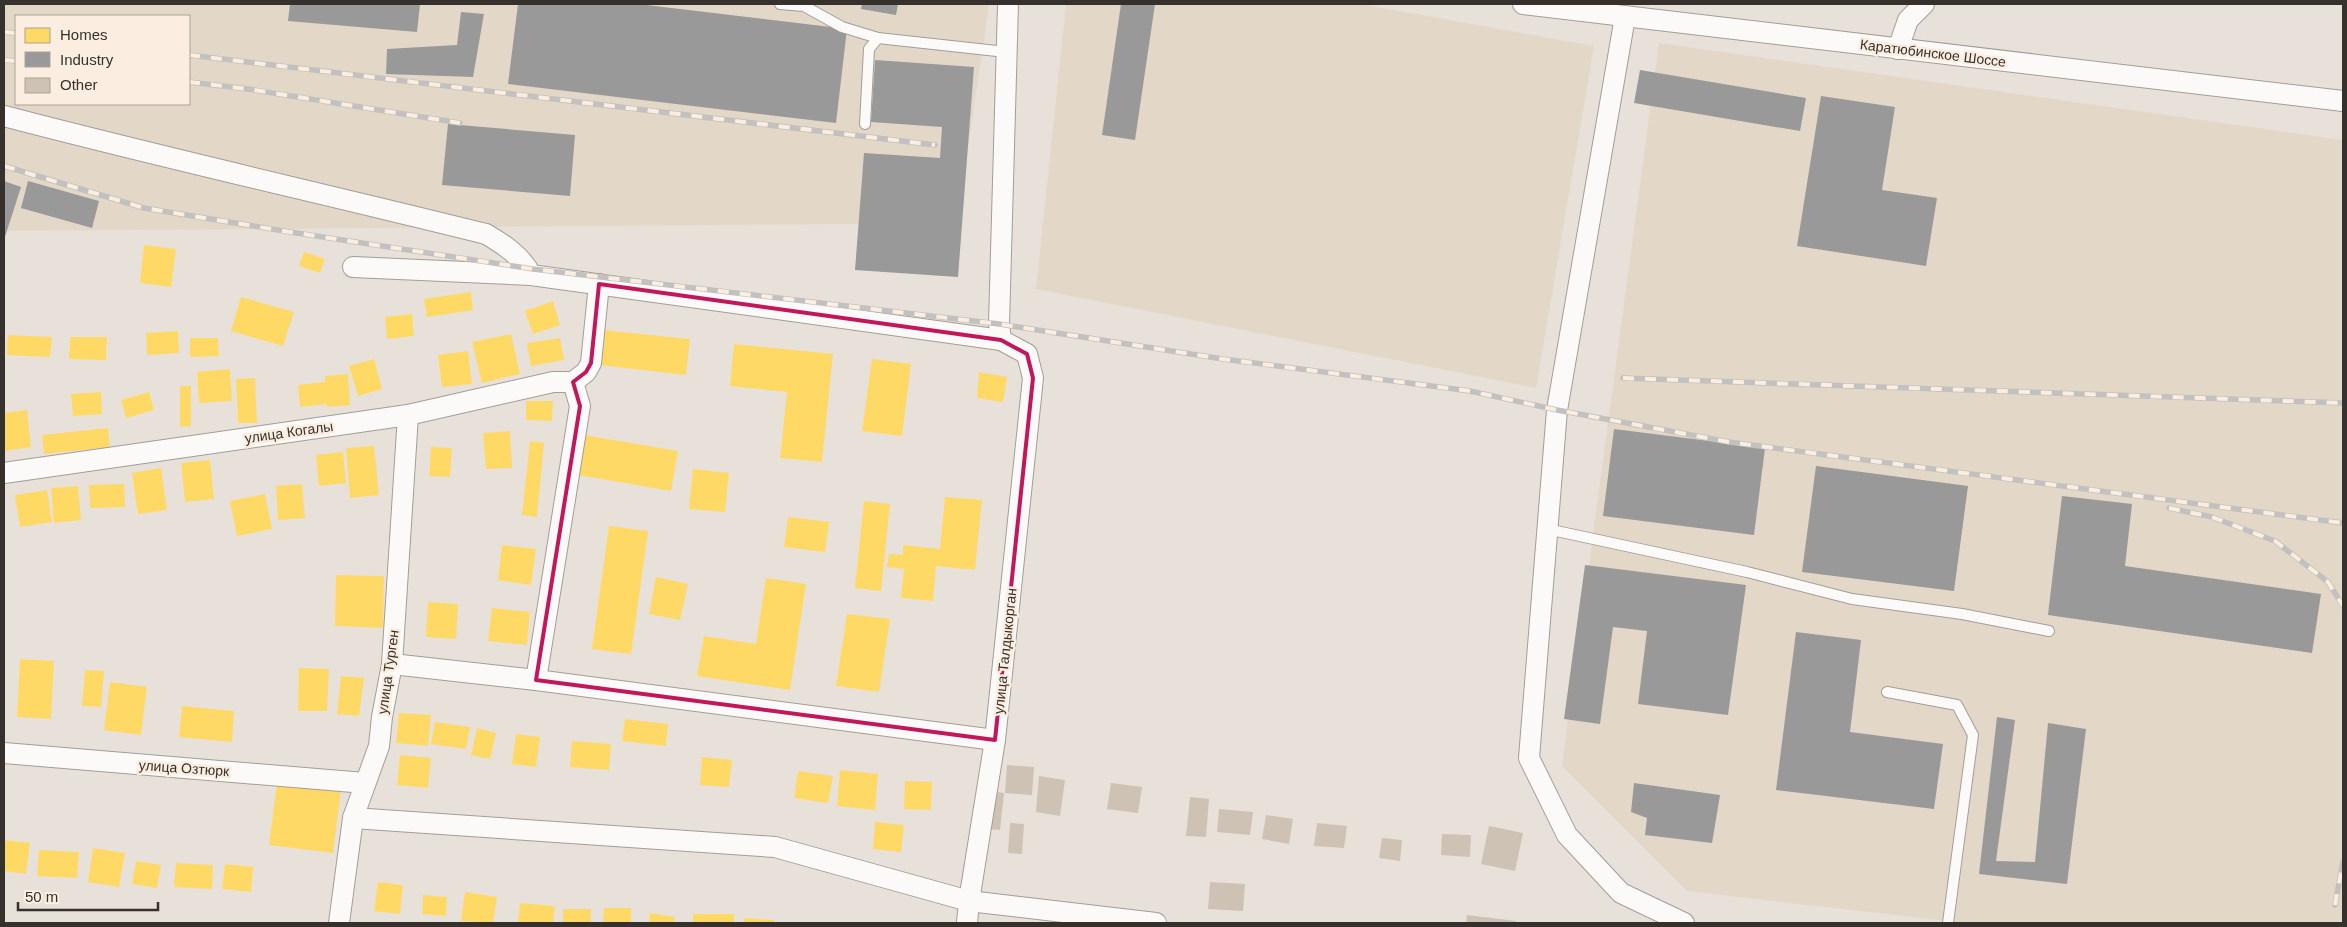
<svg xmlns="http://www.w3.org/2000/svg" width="2347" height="927" font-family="Helvetica,sans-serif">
  <rect width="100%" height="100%" fill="#e8e1d9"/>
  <!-- built -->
  <g fill="#e3d7c8" fill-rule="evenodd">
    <path d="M4,4H989L957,223L4,231ZM16,16H189V104H16Z"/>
    <polygon points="1066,4 1361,4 1594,46 1536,388 1036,289"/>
    <polygon points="1659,43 2343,140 2343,923 1964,923 1687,891 1562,766"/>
  </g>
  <!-- homes -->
  <g fill="#ffd966">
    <polygon points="144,245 176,249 171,287 140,283"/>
    <polygon points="304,252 325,259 320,273 299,266"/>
    <polygon points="471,292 473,310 427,317 424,299"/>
    <polygon points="241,297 294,312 283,346 231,331"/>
    <polygon points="553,301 560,325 533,334 525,311"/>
    <polygon points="412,314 414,336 387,339 385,317"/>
    <polygon points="603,330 690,339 686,375 599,365"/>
    <polygon points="178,331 179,353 147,355 146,333"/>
    <polygon points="511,334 520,374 482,383 472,342"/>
    <polygon points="8,335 52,337 50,357 7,355"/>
    <polygon points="70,337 107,337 106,360 69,359"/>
    <polygon points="190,338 218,338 219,356 190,357"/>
    <polygon points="560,338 564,360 531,366 527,343"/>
    <polygon points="734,344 833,354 822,462 780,458 787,392 730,386"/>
    <polygon points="468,351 472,384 442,387 438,355"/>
    <polygon points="374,359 382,389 358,396 349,366"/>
    <polygon points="872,359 911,364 902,436 862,431"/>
    <polygon points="230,369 232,401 199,403 197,372"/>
    <polygon points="979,372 1007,377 1003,402 977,398"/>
    <polygon points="348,374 350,405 327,407 327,404 300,407 298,385 325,382 325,376"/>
    <polygon points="255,378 257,423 238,423 236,379"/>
    <polygon points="180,386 191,386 191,426 180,427"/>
    <polygon points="101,392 102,414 73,416 71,394"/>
    <polygon points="149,392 154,410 126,418 121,400"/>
    <polygon points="526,401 553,401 552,421 526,420"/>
    <polygon points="27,410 31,447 4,451 4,413"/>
    <polygon points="108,428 110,447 44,454 42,435"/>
    <polygon points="510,431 512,468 486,469 483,433"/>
    <polygon points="584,435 678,451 671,491 578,475"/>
    <polygon points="530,441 544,443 537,517 522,515"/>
    <polygon points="374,446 379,495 350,498 346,448"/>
    <polygon points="431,447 452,448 450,477 429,476"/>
    <polygon points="343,452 346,483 319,486 316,455"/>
    <polygon points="210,460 214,499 185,502 181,463"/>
    <polygon points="161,468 167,510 138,514 132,473"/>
    <polygon points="693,469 729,473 725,512 689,509"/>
    <polygon points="124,484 125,507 90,508 89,485"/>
    <polygon points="302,484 305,518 278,520 276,486"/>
    <polygon points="78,486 81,520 54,523 51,488"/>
    <polygon points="47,490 52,522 20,527 15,495"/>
    <polygon points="265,494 272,529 237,536 230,501"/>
    <polygon points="945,497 982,500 975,570 936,566 933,601 901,598 904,569 887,567 889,554 903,555 903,545 940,549"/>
    <polygon points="864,501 890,504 881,591 855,588"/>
    <polygon points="788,517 829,522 825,552 784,547"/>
    <polygon points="609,526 648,531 631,654 592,649"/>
    <polygon points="502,545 536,549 531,585 498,580"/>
    <polygon points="336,575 384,576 383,628 335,626"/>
    <polygon points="656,577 688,584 680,620 649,614"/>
    <polygon points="766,578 806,584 790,690 697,676 704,636 756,644"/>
    <polygon points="428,602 458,604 456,639 426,637"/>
    <polygon points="492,608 530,612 527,645 488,641"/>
    <polygon points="847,614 890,619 879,692 836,686"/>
    <polygon points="20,659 54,661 51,719 17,717"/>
    <polygon points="299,668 329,669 327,711 298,711"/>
    <polygon points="85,670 104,671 101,707 82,706"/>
    <polygon points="341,676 364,678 359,716 337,714"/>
    <polygon points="110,682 147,687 141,735 104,730"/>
    <polygon points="182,706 234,711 232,742 179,737"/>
    <polygon points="399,713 431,715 428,746 396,743"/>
    <polygon points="625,719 668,724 666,746 622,741"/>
    <polygon points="435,722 470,727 466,749 431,744"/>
    <polygon points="477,728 496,733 490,759 471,755"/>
    <polygon points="516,734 540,737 536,767 512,764"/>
    <polygon points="572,741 611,744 609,770 570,767"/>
    <polygon points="400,755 431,758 428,788 397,785"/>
    <polygon points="702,757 732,760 729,787 700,785"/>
    <polygon points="840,770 878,774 875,810 837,806"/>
    <polygon points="798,771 833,776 828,803 794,798"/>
    <polygon points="905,781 932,782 931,810 904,809"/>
    <polygon points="277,782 341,790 333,853 269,845"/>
    <polygon points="875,822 904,825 901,852 873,849"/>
    <polygon points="4,840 30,843 26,874 4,871"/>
    <polygon points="93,848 125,853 119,887 88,882"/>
    <polygon points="39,850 79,852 77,878 37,876"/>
    <polygon points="136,861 161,865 157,888 132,884"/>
    <polygon points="176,863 213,865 212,889 174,887"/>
    <polygon points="225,864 253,867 251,892 222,889"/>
    <polygon points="378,882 403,885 400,914 374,911"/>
    <polygon points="465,892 497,897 493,923 461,921"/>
    <polygon points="423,895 447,897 446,916 422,914"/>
    <polygon points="520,903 555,906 553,923 518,923"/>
    <polygon points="604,908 631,908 631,923 603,923"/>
    <rect x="563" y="909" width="28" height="14"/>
    <polygon points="650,913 675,917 674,923 649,923"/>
    <rect x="693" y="914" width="41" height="9"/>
    <polygon points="744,918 774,920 774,923 744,923"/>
  </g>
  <!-- industry -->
  <g fill="#999">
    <polygon points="290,4 420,4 417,32 288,21"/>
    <polygon points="518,4 638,4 847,29 836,123 508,84"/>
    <polygon points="862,4 898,4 896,15 861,9"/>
    <polygon points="1121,4 1155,4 1135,140 1102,135"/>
    <polygon points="461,12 484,14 473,77 386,74 387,49 457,45"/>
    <polygon points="875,60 974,67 958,277 855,270 864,153 940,158 942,127 871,122"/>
    <polygon points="1640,70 1806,98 1800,131 1634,103"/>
    <polygon points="1821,96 1895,107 1882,190 1937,198 1926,266 1797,246"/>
    <polygon points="448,124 575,135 570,196 442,185"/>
    <polygon points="4,181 21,187 4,240"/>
    <polygon points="28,181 99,201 92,228 21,208"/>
    <polygon points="1614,429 1765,448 1754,535 1603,516"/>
    <polygon points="1816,466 1968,486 1954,591 1802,572"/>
    <polygon points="2062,496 2132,504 2125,566 2321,594 2312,653 2048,615"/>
    <polygon points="1585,565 1746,585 1728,715 1638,704 1647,631 1613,627 1600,724 1564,719"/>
    <polygon points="1796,632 1861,640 1850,732 1943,744 1934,809 1776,790"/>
    <polygon points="1997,717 2015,720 1996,861 2035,862 2048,723 2086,729 2067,884 1979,874"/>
    <polygon points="1634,783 1720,795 1712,843 1645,835 1647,818 1631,812"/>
  </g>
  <!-- building -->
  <g fill="#cdc2b4">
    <polygon points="1007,765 1034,767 1032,795 1005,793"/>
    <polygon points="1039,776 1065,780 1060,816 1036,812"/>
    <polygon points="1111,783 1142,787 1138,813 1107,809"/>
    <polygon points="991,791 1004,793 1000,830 987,829"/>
    <polygon points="1190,797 1209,799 1206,837 1186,836"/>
    <polygon points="1219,809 1253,812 1250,835 1217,832"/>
    <polygon points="1266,815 1293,819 1289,844 1262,839"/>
    <polygon points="1010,823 1024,824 1022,854 1008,853"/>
    <polygon points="1317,823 1347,826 1344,848 1314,846"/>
    <polygon points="1489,826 1523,833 1515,871 1481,864"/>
    <polygon points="1442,834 1471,835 1470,857 1441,855"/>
    <polygon points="1382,838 1402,840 1400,861 1379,858"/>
    <polygon points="1210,882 1245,884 1243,911 1208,909"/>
    <polygon points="1467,915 1516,921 1516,923 1466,923"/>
  </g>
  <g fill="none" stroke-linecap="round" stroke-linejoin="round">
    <!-- lane casing -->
    <g stroke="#a39d98" stroke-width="12">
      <g id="lane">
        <polyline points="780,4 804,6 842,27 878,38"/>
        <polyline points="865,124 869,49 878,38 1006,52"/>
        <polyline points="1547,529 1747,572 1852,599 1962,614 2049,631"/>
        <polyline points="1887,692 1957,705 1973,735 1948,923"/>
      </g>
    </g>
    <!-- street casing -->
    <g stroke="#a39d98" stroke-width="22">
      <g id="street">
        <polyline points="1523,4 2343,101"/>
        <polyline points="1625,17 1557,410 1529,758 1567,835 1621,893 1684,923"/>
        <polyline points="1898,49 1908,20 1924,4"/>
        <path d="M4,116C164,158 325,194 486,234C503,244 522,256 531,275"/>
        <polyline points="353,267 531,275 1001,340 1027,354 1033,378 995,740 969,901 967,923"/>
        <polyline points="1001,340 999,324 1008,4"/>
        <polyline points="573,382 586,372 591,363 599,284"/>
        <polyline points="4,473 408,415 553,382 573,382"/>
        <polyline points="392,664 536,680 995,740"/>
        <polyline points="536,680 580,406 573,382"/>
        <polyline points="4,753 365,783"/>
        <polyline points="353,818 775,847 969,901 1156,923"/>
        <polyline points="339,923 353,818 379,746 382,717 392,664 408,415"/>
      </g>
    </g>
    <!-- lane -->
    <use href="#lane" stroke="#fcfaf9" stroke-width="10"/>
    <!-- street -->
    <use href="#street" stroke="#fcfaf9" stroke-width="20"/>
    <!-- rail casing -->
    <g stroke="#c2c1bf" stroke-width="5.5">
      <g id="rail">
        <polyline points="4,32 16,33"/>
        <polyline points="189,55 935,145"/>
        <polyline points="4,60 16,61"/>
        <polyline points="189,82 248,89 460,123"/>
        <polyline points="4,166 144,208 290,232 533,269 999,324 1223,359 1470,391 1557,410 1729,442 2343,523"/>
        <polyline points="1623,378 2343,403"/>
        <polyline points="2169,508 2212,517 2275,541 2328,582 2343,606"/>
        <polyline points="2335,905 2343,862"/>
      </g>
    </g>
    <!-- rail -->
    <use href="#rail" stroke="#fbeee0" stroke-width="4" stroke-dasharray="11" stroke-linecap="butt"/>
  </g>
  <!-- marked area -->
  <path fill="none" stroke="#c2185b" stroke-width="4" stroke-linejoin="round" d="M599,284L1001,340L1027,354L1033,378L995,740L536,680L580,406L573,382L586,372L591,363Z"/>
  <g text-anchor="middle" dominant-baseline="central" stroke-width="5" stroke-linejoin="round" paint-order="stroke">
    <!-- street labels -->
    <g font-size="14" fill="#36312c" stroke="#fbeee0">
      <text transform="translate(1933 53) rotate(7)">Каратюбинское Шоссе</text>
      <text transform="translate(289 432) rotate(-8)">улица Когалы</text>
      <text transform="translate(1005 651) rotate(-84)">улица Талдыкорган</text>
      <text transform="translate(388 672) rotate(-82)">улица Турген</text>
      <text transform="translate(184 768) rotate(4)">улица Озтюрк</text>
    </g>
  </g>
  <!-- border -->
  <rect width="2347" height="927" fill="none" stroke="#36312c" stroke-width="10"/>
  <!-- legend -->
  <rect x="15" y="15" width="175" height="90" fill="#fbeee0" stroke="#aca298"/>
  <rect x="25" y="28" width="25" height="15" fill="#ffd966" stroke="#aca298"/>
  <text x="60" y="40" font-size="15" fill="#36312c">Homes</text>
  <rect x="25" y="52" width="25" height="15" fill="#999999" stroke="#aca298"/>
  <text x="60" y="65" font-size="15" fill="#36312c">Industry</text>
  <rect x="25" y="78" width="25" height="15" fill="#cdc2b4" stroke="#aca298"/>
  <text x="60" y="90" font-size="15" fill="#36312c">Other</text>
  <!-- scale -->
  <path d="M18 902v8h140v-8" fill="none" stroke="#36312c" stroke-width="2.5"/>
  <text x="25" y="902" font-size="15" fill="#36312c" stroke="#fbeee0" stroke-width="4" paint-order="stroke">50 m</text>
</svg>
